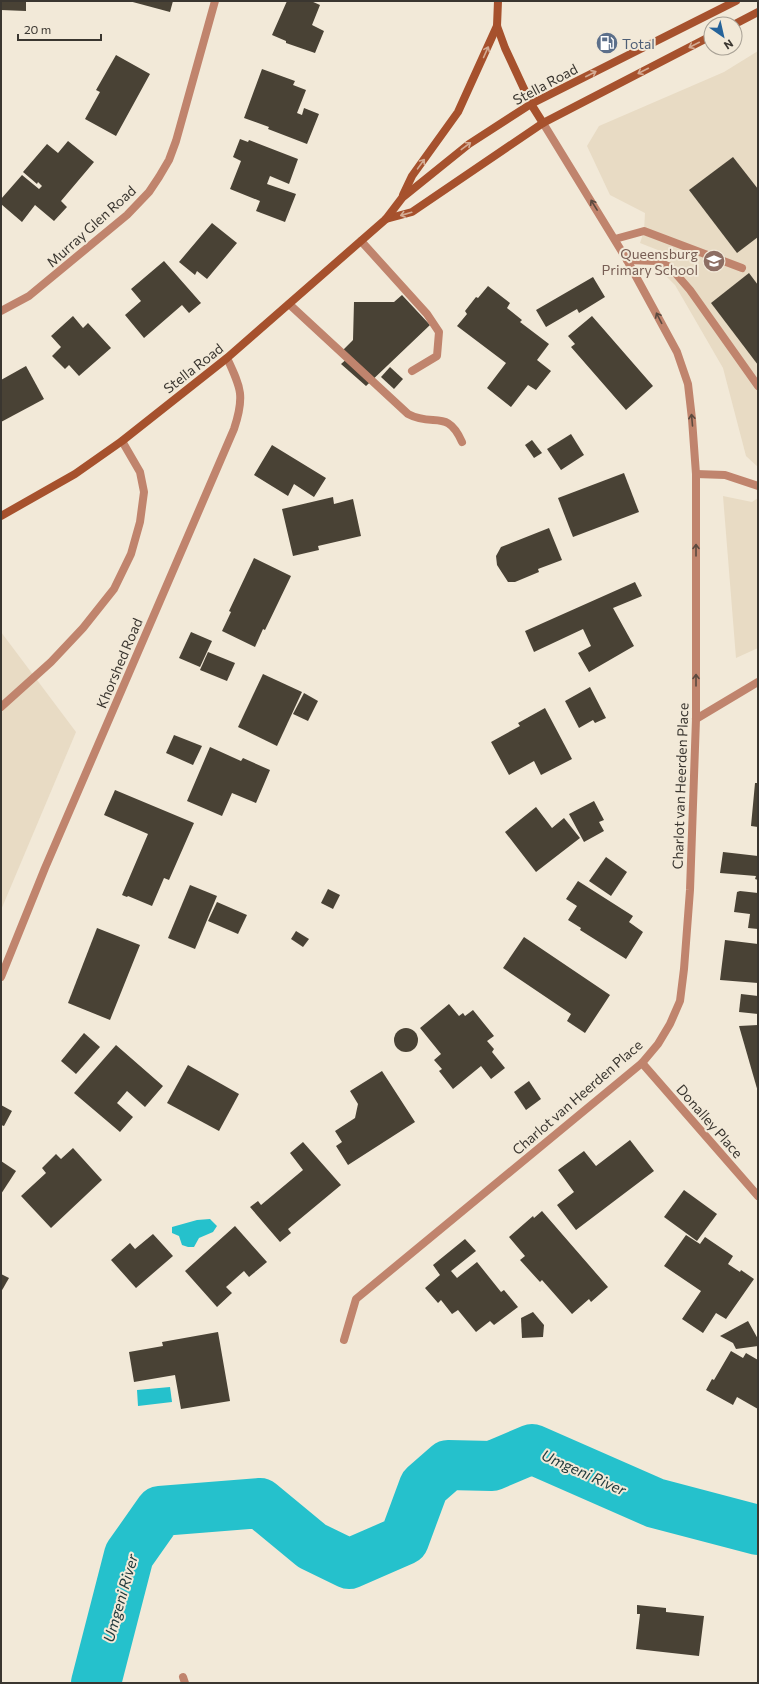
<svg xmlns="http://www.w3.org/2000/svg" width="759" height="1684" font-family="Commissioner,sans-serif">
  <rect width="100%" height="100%" fill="#f2e9d8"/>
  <!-- built -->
  <g fill="#e8dbc4">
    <polygon points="758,51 758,467 746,456 723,368 675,285 663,273 673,256 640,243 644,231 645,213 610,195 587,146 599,126 724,72"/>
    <polygon points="723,496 752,502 758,498 758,648 736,658"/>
    <polygon points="1,632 76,732 1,910"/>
  </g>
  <!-- water -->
  <g fill="#25c1cc">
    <polygon points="210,1219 217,1226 213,1232 199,1238 194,1247 188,1247 182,1245 179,1236 172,1233 172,1227 197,1220"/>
    <polygon points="170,1387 172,1402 138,1406 137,1390"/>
  </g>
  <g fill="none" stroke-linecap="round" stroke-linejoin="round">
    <!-- river -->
    <polyline stroke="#25c1cc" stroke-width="50" points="96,1683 129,1555 160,1511 260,1503 312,1546 349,1564 404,1540 424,1486 448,1465 492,1466 532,1449 655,1503 758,1530"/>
  </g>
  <!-- building -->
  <g fill="#494235">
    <polygon points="1,1 26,1 26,11 1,10"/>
    <polygon points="129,1 173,1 170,12"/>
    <polygon points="287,1 311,1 320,5 312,25 324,31 315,53 286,43 286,41 272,35"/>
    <polygon points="116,55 150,74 116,136 85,119 100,92 96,90"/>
    <polygon points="262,69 295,81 293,85 306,90 297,113 302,115 304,108 319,114 307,144 268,129 269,127 244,118"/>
    <polygon points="240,139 248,142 249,140 298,159 289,184 270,176 267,184 296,194 285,222 256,211 260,201 230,189 241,161 233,157"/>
    <polygon points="68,141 94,162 61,201 67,207 54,221 35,205 22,222 1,204 1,199 22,175 39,189 42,186 38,182 37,184 23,172 47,144 58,153"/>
    <polygon points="733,157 758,189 758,237 737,253 689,190"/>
    <polygon points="212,223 237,243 207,279 197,271 195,275 179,262"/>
    <polygon points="164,261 201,303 189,313 182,305 144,338 125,315 141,301 131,289"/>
    <polygon points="749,273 758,285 758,365 711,303"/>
    <polygon points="593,277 605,297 579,313 577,309 546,327 536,310"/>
    <polygon points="488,286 510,303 507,308 522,320 520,322 549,344 537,360 551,371 536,390 528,385 511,407 487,388 506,363 457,326 467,314 465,311 476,297 478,298"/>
    <polygon points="402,295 430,325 366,386 341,364 349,357 343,350 353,340 354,302 394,302"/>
    <polygon points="73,316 83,328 88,323 111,348 79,376 69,365 65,369 52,356 61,347 51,336"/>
    <polygon points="592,316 653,386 626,410 571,347 575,344 568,336"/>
    <polygon points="26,366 44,399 1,422 1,380"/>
    <polygon points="390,367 403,379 394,389 381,377"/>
    <polygon points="571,434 584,455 561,470 547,449"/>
    <polygon points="532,440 542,453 534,458 525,445"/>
    <polygon points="272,445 326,478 314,497 294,484 288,496 254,475"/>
    <polygon points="624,473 639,512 573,537 558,498"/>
    <polygon points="333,497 334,504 353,499 361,536 318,546 319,550 293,556 282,509"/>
    <polygon points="549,528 562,560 538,569 539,572 515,582 508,582 497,565 496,556 501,547"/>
    <polygon points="254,558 291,576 265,630 263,629 255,647 222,631 231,612 229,611"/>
    <polygon points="635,582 642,596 613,608 634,646 589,672 578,653 591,646 583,629 534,652 525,631"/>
    <polygon points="191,632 212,641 200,667 179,658"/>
    <polygon points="208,652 235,663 227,681 200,670"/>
    <polygon points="263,674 302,692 277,746 238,727"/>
    <polygon points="590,687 606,718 595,723 593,720 579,728 565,701"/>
    <polygon points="304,693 318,701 308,721 293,714"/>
    <polygon points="545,708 572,759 541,775 534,761 509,775 491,742 520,726 518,723"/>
    <polygon points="174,735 202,746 193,765 166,753"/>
    <polygon points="210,747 241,761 243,758 270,770 256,803 232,793 222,816 187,801"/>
    <polygon points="755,783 758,783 758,827 751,826"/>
    <polygon points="115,790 194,823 169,880 164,878 152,906 128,896 127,897 122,895 148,834 104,815"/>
    <polygon points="594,801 604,820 599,822 604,831 584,842 569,814"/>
    <polygon points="536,807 552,828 564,818 580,838 536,872 505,832"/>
    <polygon points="723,852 758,856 758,880 755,879 756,876 720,873"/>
    <polygon points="606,857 627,872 611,896 589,881"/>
    <polygon points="578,881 633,916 629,922 643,932 626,959 580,930 581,928 568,920 577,906 566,899"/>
    <polygon points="190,885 217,896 195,949 168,938"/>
    <polygon points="328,889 340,895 333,909 321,903"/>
    <polygon points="740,891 758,893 758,929 748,928 750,914 734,912 737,892"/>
    <polygon points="217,902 247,915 238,934 208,921"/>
    <polygon points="97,928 140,945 110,1020 68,1003"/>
    <polygon points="296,931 309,939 303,947 291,939"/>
    <polygon points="524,937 610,995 585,1033 567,1021 571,1014 503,968"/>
    <polygon points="725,940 758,944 758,983 720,980"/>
    <polygon points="741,994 758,996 758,1014 739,1012"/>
    <polygon points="449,1004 459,1016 463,1013 465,1016 473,1010 494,1036 487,1041 494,1049 492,1052 505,1068 491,1079 481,1066 453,1089 439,1071 442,1069 434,1060 441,1054 420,1028"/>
    <polygon points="758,1025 758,1092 739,1026"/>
    <circle cx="406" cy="1040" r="12"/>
    <polygon points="84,1033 100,1047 76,1074 61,1061"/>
    <polygon points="116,1045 163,1086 145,1107 127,1091 117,1103 133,1117 120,1132 74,1093"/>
    <polygon points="188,1065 239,1094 219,1131 167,1103"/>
    <polygon points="382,1071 415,1122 348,1165 336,1146 342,1142 335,1131 355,1118 358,1104 350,1091"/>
    <polygon points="529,1081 541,1099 526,1110 514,1092"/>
    <polygon points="1,1105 12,1111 4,1126 1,1125"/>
    <polygon points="630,1140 654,1171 576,1230 557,1205 574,1192 558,1170 584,1151 596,1166"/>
    <polygon points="303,1142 341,1185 288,1229 291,1233 280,1242 250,1207 258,1201 261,1205 303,1170 290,1153"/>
    <polygon points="73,1148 102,1180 51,1228 21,1196 46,1173 42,1168 56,1154 61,1159"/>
    <polygon points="1,1161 16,1171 1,1194"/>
    <polygon points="684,1190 717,1214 697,1241 664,1217"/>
    <polygon points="542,1211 608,1287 591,1302 589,1299 572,1314 542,1280 540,1282 520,1260 525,1256 509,1237 533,1216 534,1218"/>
    <polygon points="235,1226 267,1262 249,1277 244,1271 226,1287 232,1293 217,1307 185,1271"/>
    <polygon points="153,1234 173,1256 136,1288 111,1260 130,1243 135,1249"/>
    <polygon points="686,1235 700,1244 705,1237 733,1256 728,1264 740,1272 741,1270 754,1279 726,1319 716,1313 703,1333 682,1319 701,1291 664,1266"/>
    <polygon points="465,1239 476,1251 451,1271 457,1278 477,1262 501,1292 504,1290 518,1307 494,1325 490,1321 476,1332 458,1310 452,1314 441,1300 438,1303 425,1288 440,1275 433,1265"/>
    <polygon points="1,1274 9,1278 1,1292"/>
    <polygon points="533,1312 544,1325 543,1337 522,1338 521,1318"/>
    <polygon points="748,1321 758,1339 758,1346 736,1349 733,1343 720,1336"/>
    <polygon points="218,1332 230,1401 181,1409 175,1375 134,1382 129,1352 163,1346 162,1342"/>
    <polygon points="731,1351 743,1358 746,1353 758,1360 758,1409 737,1397 733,1405 706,1390 712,1379 714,1380"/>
    <polygon points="637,1605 666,1608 666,1612 704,1616 699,1656 636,1649 640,1614 637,1614"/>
  </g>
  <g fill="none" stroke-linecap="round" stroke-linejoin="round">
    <!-- lane -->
    <g stroke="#c0846d" stroke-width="8">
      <polyline points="615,239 644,231 742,268"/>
      <polyline points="361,241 427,314 439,332 437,356 412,371"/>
      <polyline points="627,260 656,261 670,267 690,290 758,386"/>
      <path d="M289,304L408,414C434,428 447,408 462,442"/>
      <polyline points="696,474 725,475 758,486"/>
      <polyline points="1,707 51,662 83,628 114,589 131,554 140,522 144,492 140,472 122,441"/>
    </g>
    <!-- street -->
    <g stroke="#c0846d" stroke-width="8">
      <polyline points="1,311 29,296 127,215 149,192 159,177 169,160 176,141 215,1"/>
      <polyline points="696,719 758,682"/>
      <path d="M1,977L45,868L234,429C245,396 241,388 227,358"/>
      <polyline points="642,1063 758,1196"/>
      <polyline points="344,1340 356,1299 642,1063 658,1044 670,1024 680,1001 684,969 690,890 696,719 696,474 692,419 688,384 677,352 627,260 543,123"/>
      <polyline points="183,1677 185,1683"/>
    </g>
    <!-- secondary -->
    <g stroke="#a6512d" stroke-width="8">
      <polyline points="498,1 497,26 505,48 531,104 543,123"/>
      <polyline points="735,24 758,12"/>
      <polyline points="403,195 412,176 458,112 497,26"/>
      <polyline points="386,219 412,212 543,123 711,36"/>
      <polyline points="1,516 75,474 122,441 227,358 386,219 402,198 469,144 531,104 736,1"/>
    </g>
  </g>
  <!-- one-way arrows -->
  <defs><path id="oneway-shaft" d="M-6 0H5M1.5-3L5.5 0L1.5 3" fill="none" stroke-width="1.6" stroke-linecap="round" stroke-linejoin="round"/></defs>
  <g stroke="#d4ac94">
    <use href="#oneway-shaft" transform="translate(694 45) rotate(153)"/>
    <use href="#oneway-shaft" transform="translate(486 52) rotate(-66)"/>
    <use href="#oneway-shaft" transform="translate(643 71) rotate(153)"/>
    <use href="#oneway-shaft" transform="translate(591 74) rotate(-27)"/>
    <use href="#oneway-shaft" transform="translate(466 146) rotate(-37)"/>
    <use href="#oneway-shaft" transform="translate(421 164) rotate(-54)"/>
    <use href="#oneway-shaft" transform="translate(406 214) rotate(164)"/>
  </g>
  <g stroke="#5c4a3f">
    <use href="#oneway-shaft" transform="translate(594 205) rotate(-122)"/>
    <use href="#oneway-shaft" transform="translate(659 318) rotate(-117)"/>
    <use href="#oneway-shaft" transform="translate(692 420) rotate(-95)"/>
    <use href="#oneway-shaft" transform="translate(696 550) rotate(-90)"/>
    <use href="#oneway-shaft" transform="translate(696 680) rotate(-90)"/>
  </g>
  <!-- icons -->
  <defs>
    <g id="fuel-disc" transform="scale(1.15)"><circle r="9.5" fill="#5c6f8a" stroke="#f2e9d8"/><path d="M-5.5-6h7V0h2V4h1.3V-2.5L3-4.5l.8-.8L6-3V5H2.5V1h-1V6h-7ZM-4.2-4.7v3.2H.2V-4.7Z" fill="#fff"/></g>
    <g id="school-disc" transform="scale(1.15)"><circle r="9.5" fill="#8d6e63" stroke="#f2e9d8"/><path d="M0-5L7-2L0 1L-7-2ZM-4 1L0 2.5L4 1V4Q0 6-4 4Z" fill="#fff"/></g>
  </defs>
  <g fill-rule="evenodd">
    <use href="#fuel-disc" x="607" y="43"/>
    <use href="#school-disc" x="714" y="261"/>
  </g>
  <g text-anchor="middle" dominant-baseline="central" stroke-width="4" stroke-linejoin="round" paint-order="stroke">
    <!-- service labels -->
    <g font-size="14" fill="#4e5e75" stroke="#f2e9d8" text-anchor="start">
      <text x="622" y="43">Total</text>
    </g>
    <!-- street labels -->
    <g font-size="14" fill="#3a3630" stroke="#f2e9d8">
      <text transform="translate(545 84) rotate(-28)">Stella Road</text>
      <text transform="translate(91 226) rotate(-42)">Murray Glen Road</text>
      <text transform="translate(193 368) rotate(-38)">Stella Road</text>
      <text transform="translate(119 663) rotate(-67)">Khorshed Road</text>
      <text transform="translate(680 786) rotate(-88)">Charlot van Heerden Place</text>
      <text transform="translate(577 1097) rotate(-41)">Charlot van Heerden Place</text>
      <text transform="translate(710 1121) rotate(49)">Donalley Place</text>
    </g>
    <!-- education labels -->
    <g font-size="14" fill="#785e54" stroke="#f2e9d8" text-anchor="end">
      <text x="698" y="253">Queensburg<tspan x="698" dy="16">Primary School</tspan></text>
    </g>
    <!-- water labels -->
    <g font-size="15" font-style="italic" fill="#243c3e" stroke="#f2e9d8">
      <text transform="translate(584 1472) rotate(24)">Umgeni River</text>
      <text transform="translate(120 1598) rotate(-74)">Umgeni River</text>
    </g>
  </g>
  <!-- border -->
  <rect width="759" height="1684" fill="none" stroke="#3a3630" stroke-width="4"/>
  <!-- north arrow -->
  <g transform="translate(723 36) rotate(146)"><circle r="19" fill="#f2e9d8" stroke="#a8a195"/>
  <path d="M0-3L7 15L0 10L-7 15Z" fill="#25639a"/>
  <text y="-6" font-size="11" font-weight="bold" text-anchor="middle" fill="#3a3630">N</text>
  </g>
  <!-- scale -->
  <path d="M18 34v6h83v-6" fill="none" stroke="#3a3630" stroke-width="2"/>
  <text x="24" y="34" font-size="12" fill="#3a3630" stroke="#f2e9d8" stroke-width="3" paint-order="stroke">20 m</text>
</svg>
